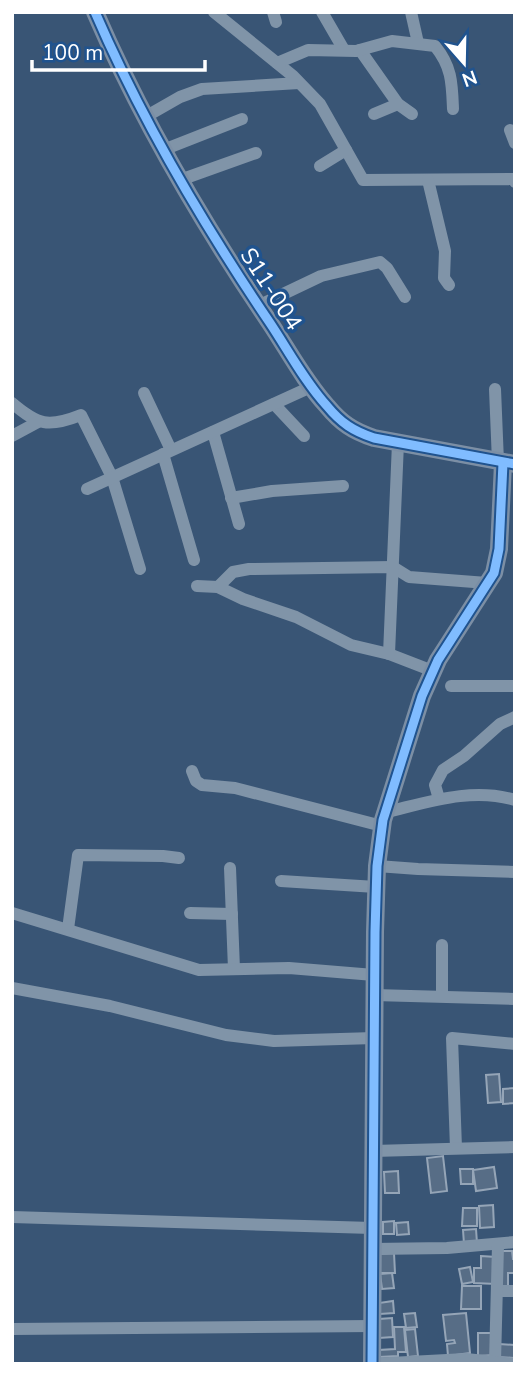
<svg xmlns="http://www.w3.org/2000/svg" width="527" height="1376" font-family="'Nunito Sans',sans-serif">
  <rect width="100%" height="100%" fill="#395575"/>
  <!-- building -->
  <g fill="#576d86" stroke="#95a5b7" stroke-width="2">
    <polygon points="499,1074 501,1102 488,1103 486,1075"/>
    <polygon points="515,1088 515,1103 503,1104 503,1089"/>
    <polygon points="443,1156 447,1191 431,1193 427,1158"/>
    <polygon points="494,1167 497,1188 476,1191 473,1170"/>
    <polygon points="460,1169 473,1169 473,1184 461,1184"/>
    <polygon points="398,1171 399,1193 385,1193 384,1172"/>
    <polygon points="493,1205 494,1227 480,1228 479,1206"/>
    <polygon points="463,1208 477,1208 477,1226 462,1226"/>
    <polygon points="394,1221 394,1234 383,1234 383,1222"/>
    <polygon points="408,1222 409,1234 397,1235 396,1223"/>
    <polygon points="476,1229 477,1243 464,1244 463,1230"/>
    <polygon points="500,1251 512,1251 513,1259 515,1259 515,1273 508,1273 508,1287 501,1288"/>
    <polygon points="394,1253 395,1273 380,1273 379,1254"/>
    <polygon points="481,1256 496,1257 496,1284 474,1283 474,1268 481,1268"/>
    <polygon points="470,1267 473,1282 462,1284 459,1269"/>
    <polygon points="392,1273 394,1288 382,1289 380,1274"/>
    <polygon points="462,1286 481,1286 481,1309 461,1309"/>
    <polygon points="393,1301 394,1313 380,1314 379,1303"/>
    <polygon points="415,1313 417,1327 406,1328 404,1314"/>
    <polygon points="466,1313 470,1353 448,1356 447,1344 455,1343 454,1340 446,1341 443,1315"/>
    <polygon points="392,1318 393,1337 379,1338 379,1319"/>
    <polygon points="394,1327 404,1327 406,1352 398,1352 398,1356 379,1357 379,1350 395,1349"/>
    <polygon points="415,1329 418,1356 408,1357 405,1330"/>
    <polygon points="478,1333 494,1333 494,1355 478,1356"/>
    <polygon points="499,1344 514,1345 514,1358 498,1357"/>
  </g>
  <g fill="none" stroke-linecap="round" stroke-linejoin="round">
    <!-- street -->
    <g stroke="#8094a8" stroke-width="12">
      <polyline points="214,12 293,76 320,104 363,180 513,179 515,182"/>
      <polyline points="273,12 276,22"/>
      <polyline points="322,12 344,50"/>
      <polyline points="411,12 418,43"/>
      <polyline points="360,50 398,104 412,114"/>
      <path d="M277,63L308,50L356,51L392,41L435,46C452,67 452,83 453,109"/>
      <polyline points="374,114 398,104"/>
      <polyline points="145,117 180,97 202,89 299,83"/>
      <polyline points="510,130 515,143"/>
      <polyline points="163,150 242,119"/>
      <polyline points="320,166 346,150"/>
      <polyline points="180,180 256,153"/>
      <polyline points="428,180 445,251 444,278 449,285"/>
      <polyline points="258,306 321,276 380,262 387,268 405,297"/>
      <polyline points="495,389 498,462"/>
      <polyline points="144,393 171,450"/>
      <path d="M12,403C38,425 48,428 81,415L112,477L140,569"/>
      <polyline points="274,404 304,436"/>
      <polyline points="213,432 239,524"/>
      <polyline points="12,436 38,422"/>
      <polyline points="163,454 194,560"/>
      <polyline points="87,489 313,386"/>
      <polyline points="231,498 272,491 343,486"/>
      <polyline points="197,586 218,587 243,599 296,617 351,645 389,654 433,671"/>
      <polyline points="218,587 233,572 249,569 393,567 409,577 487,583"/>
      <polyline points="389,654 398,443"/>
      <polyline points="451,686 515,686"/>
      <polyline points="192,771 196,781 202,785 235,788 382,826"/>
      <polyline points="439,799 435,785 443,770 464,756 500,724 515,717"/>
      <path d="M387,812C429,802 472,787 515,800"/>
      <polyline points="377,866 418,869 515,872"/>
      <polyline points="230,868 234,969"/>
      <polyline points="281,881 376,887"/>
      <polyline points="12,913 199,970 289,968 374,975"/>
      <polyline points="190,913 232,914"/>
      <polyline points="68,929 78,855 163,856 179,858"/>
      <polyline points="442,945 442,996"/>
      <polyline points="12,988 110,1006 226,1035 274,1041 374,1038"/>
      <polyline points="374,995 515,999"/>
      <polyline points="456,1148 452,1038 515,1044"/>
      <polyline points="373,1151 515,1147"/>
      <polyline points="12,1217 372,1228"/>
      <polyline points="372,1249 447,1248 515,1242"/>
      <polyline points="498,1291 515,1291"/>
      <polyline points="12,1329 373,1326"/>
      <polyline points="495,1362 498,1245"/>
      <polyline points="371,1364 466,1359 515,1364"/>
    </g>
    <!-- secondary -->
    <g stroke="#7c8fa5" stroke-width="18">
      <path d="M95,12C142,121 203,224 270,323C288,350 305,382 327,406C341,423 353,431 374,438L515,464"/>
      <polyline points="372,1364 375,932 377,866 383,820 422,696 438,660 494,573 499,549 503,463"/>
    </g>
    <!-- cycleway casing -->
    <g stroke="#20538e" stroke-width="13">
      <g id="cycleway">
        <path d="M95,12C142,121 203,224 270,323C288,350 305,382 327,406C341,423 353,431 374,438L515,464"/>
        <polyline points="372,1364 375,932 377,866 383,820 422,696 438,660 494,573 499,549 503,463"/>
      </g>
    </g>
    <!-- cycleway -->
    <use href="#cycleway" stroke="#80bcff" stroke-width="9"/>
  </g>
  <g text-anchor="middle" dominant-baseline="central" stroke-width="7" stroke-linejoin="round" paint-order="stroke">
    <!-- street labels -->
    <g font-size="23" fill="#fff" stroke="#20538e">
      <text transform="translate(271 289) rotate(57)">S11-004</text>
    </g>
  </g>
  <!-- border -->
  <rect width="527" height="1376" fill="none" stroke="#ffffff" stroke-width="28"/>
  <!-- north arrow -->
  <g transform="translate(464 63) rotate(160)" stroke="#20538e" stroke-width="5" paint-order="stroke">
  <path d="M0-5L12 26L0 18L-12 26Z" fill="#ffffff"/>
  <text y="-10" font-size="19" font-weight="bold" text-anchor="middle" fill="#ffffff">N</text>
  </g>
  <!-- scale -->
  <path d="M32 60v10h173v-10" fill="none" stroke="#ffffff" stroke-width="3.5"/>
  <text x="42" y="60" font-size="21" fill="#ffffff" stroke="#20538e" stroke-width="5" paint-order="stroke">100 m</text>
</svg>
